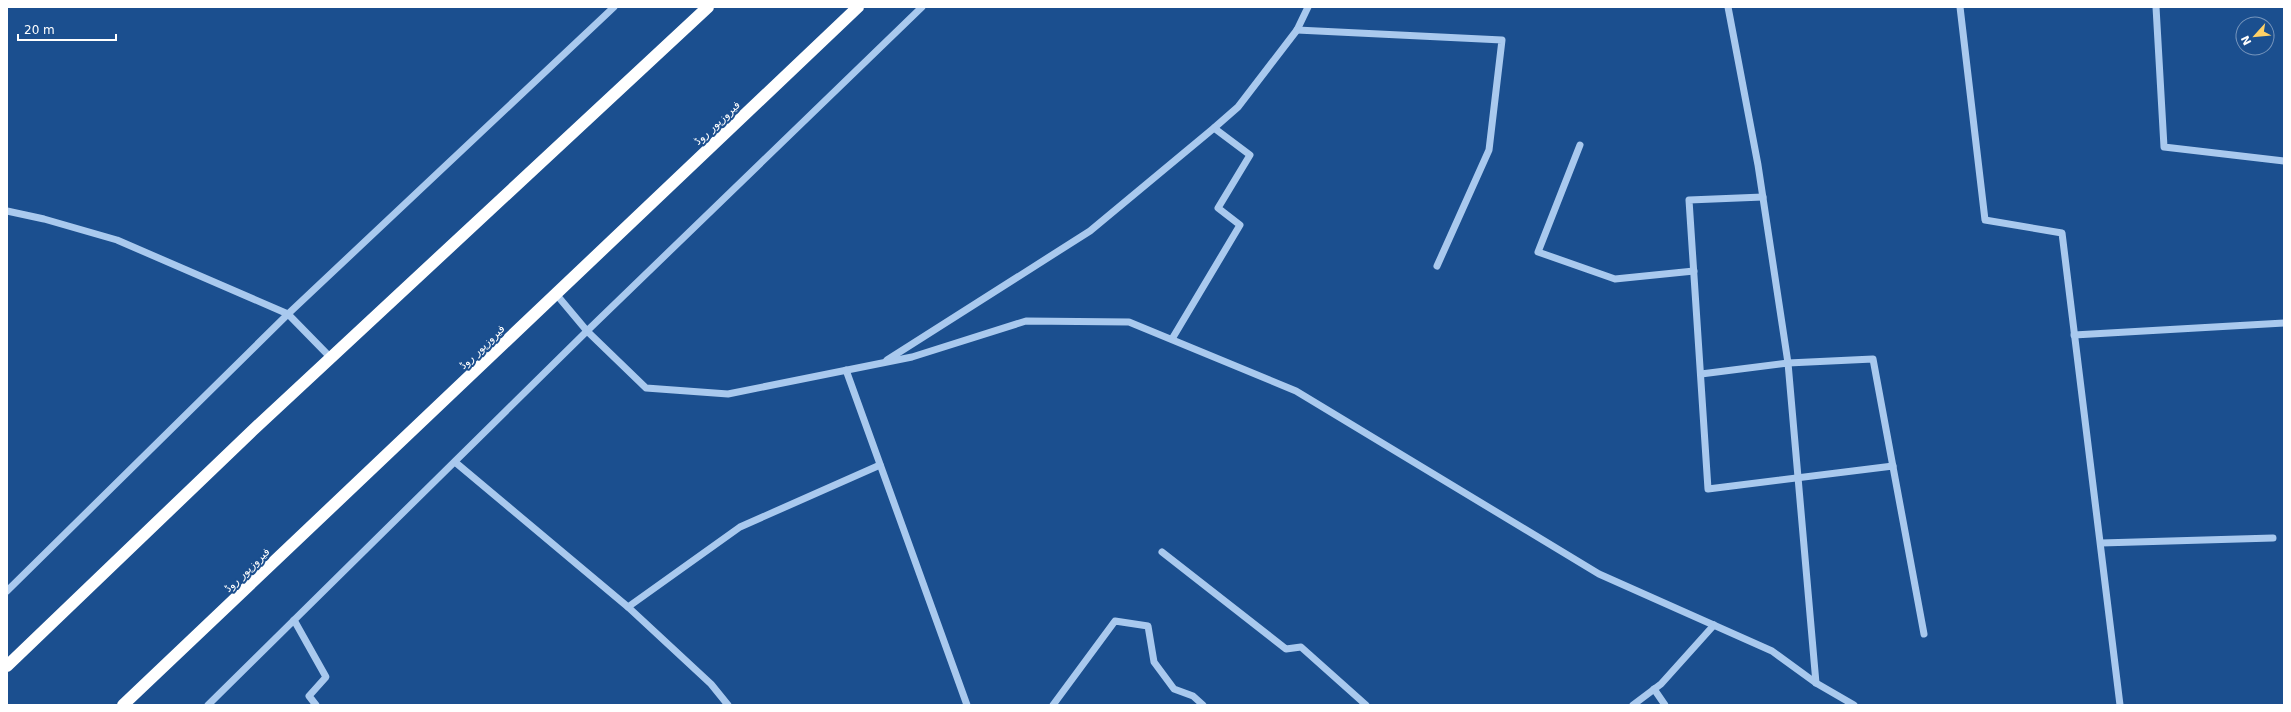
<svg xmlns="http://www.w3.org/2000/svg" width="2291" height="712" font-family="'DejaVu Sans','Noto Naskh Arabic',sans-serif">
  <rect width="100%" height="100%" fill="#1b4f8f"/>
  <g fill="none" stroke-linecap="round" stroke-linejoin="round">
    <!-- minor -->
    <g stroke="#a9c9ee" stroke-width="7">
      <polyline points="1728,7 1758,165 1788,363 1873,359 1924,634"/>
      <polyline points="1960,7 1985,220 2062,233 2120,705"/>
      <polyline points="2156,7 2164,147 2284,161"/>
      <polyline points="1297,30 1502,40 1489,150 1437,266"/>
      <polyline points="1580,145 1538,252 1615,279 1694,271"/>
      <polyline points="1763,197 1689,200 1708,489 1893,466"/>
      <polyline points="7,211 44,219 117,240 288,314 331,358"/>
      <polyline points="556,294 587,331 646,388 728,394 912,357 1026,321 1129,322 1296,391 1599,574 1772,651 1816,683 1854,705"/>
      <polyline points="2074,335 2284,323"/>
      <polyline points="1172,339 1240,225 1218,208 1250,155 1214,128"/>
      <polyline points="887,360 1090,231 1214,128 1238,107 1297,30 1308,7"/>
      <polyline points="846,370 967,705"/>
      <polyline points="1701,374 1788,363 1816,683"/>
      <polyline points="455,462 628,607 740,527 880,465"/>
      <polyline points="2101,543 2273,538"/>
      <polyline points="1162,552 1286,649 1301,647 1366,705"/>
      <polyline points="7,591 288,314 614,7"/>
      <polyline points="628,607 711,684 728,705"/>
      <polyline points="294,620 326,677 309,696 316,705"/>
      <polyline points="1654,689 1665,705"/>
      <polyline points="208,705 587,331 922,7"/>
      <polyline points="1053,705 1115,621 1148,626 1154,662 1174,689 1193,696 1203,705"/>
      <polyline points="1633,705 1661,684 1714,625"/>
    </g>
    <!-- highway -->
    <g stroke="#fff" stroke-width="12">
      <polyline points="7,666 252,431 708,7"/>
      <polyline points="123,705 858,7"/>
    </g>
  </g>
  <g text-anchor="middle" dominant-baseline="central" stroke-width="4" stroke-linejoin="round" paint-order="stroke">
    <!-- street labels -->
    <g font-size="11" fill="#fff" stroke="#1b4f8f">
      <text transform="translate(717 123) rotate(-43)">فیروزپور روڈ</text>
      <text transform="translate(482 347) rotate(-44)">فیروزپور روڈ</text>
      <text transform="translate(247 570) rotate(-44)">فیروزپور روڈ</text>
    </g>
  </g>
  <!-- border -->
  <rect width="2291" height="712" fill="none" stroke="#ffffff" stroke-width="16"/>
  <!-- north arrow -->
  <g transform="translate(2255 36) rotate(243)"><circle r="19" fill="#1b4f8f" stroke="#7695bc"/>
  <path d="M0-3L7 15L0 10L-7 15Z" fill="#ffd166"/>
  <text y="-6" font-size="11" font-weight="bold" text-anchor="middle" fill="#ffffff">N</text>
  </g>
  <!-- scale -->
  <path d="M18 34v6h98v-6" fill="none" stroke="#ffffff" stroke-width="2"/>
  <text x="24" y="34" font-size="12" fill="#ffffff" stroke="#1b4f8f" stroke-width="3" paint-order="stroke">20 m</text>
</svg>
